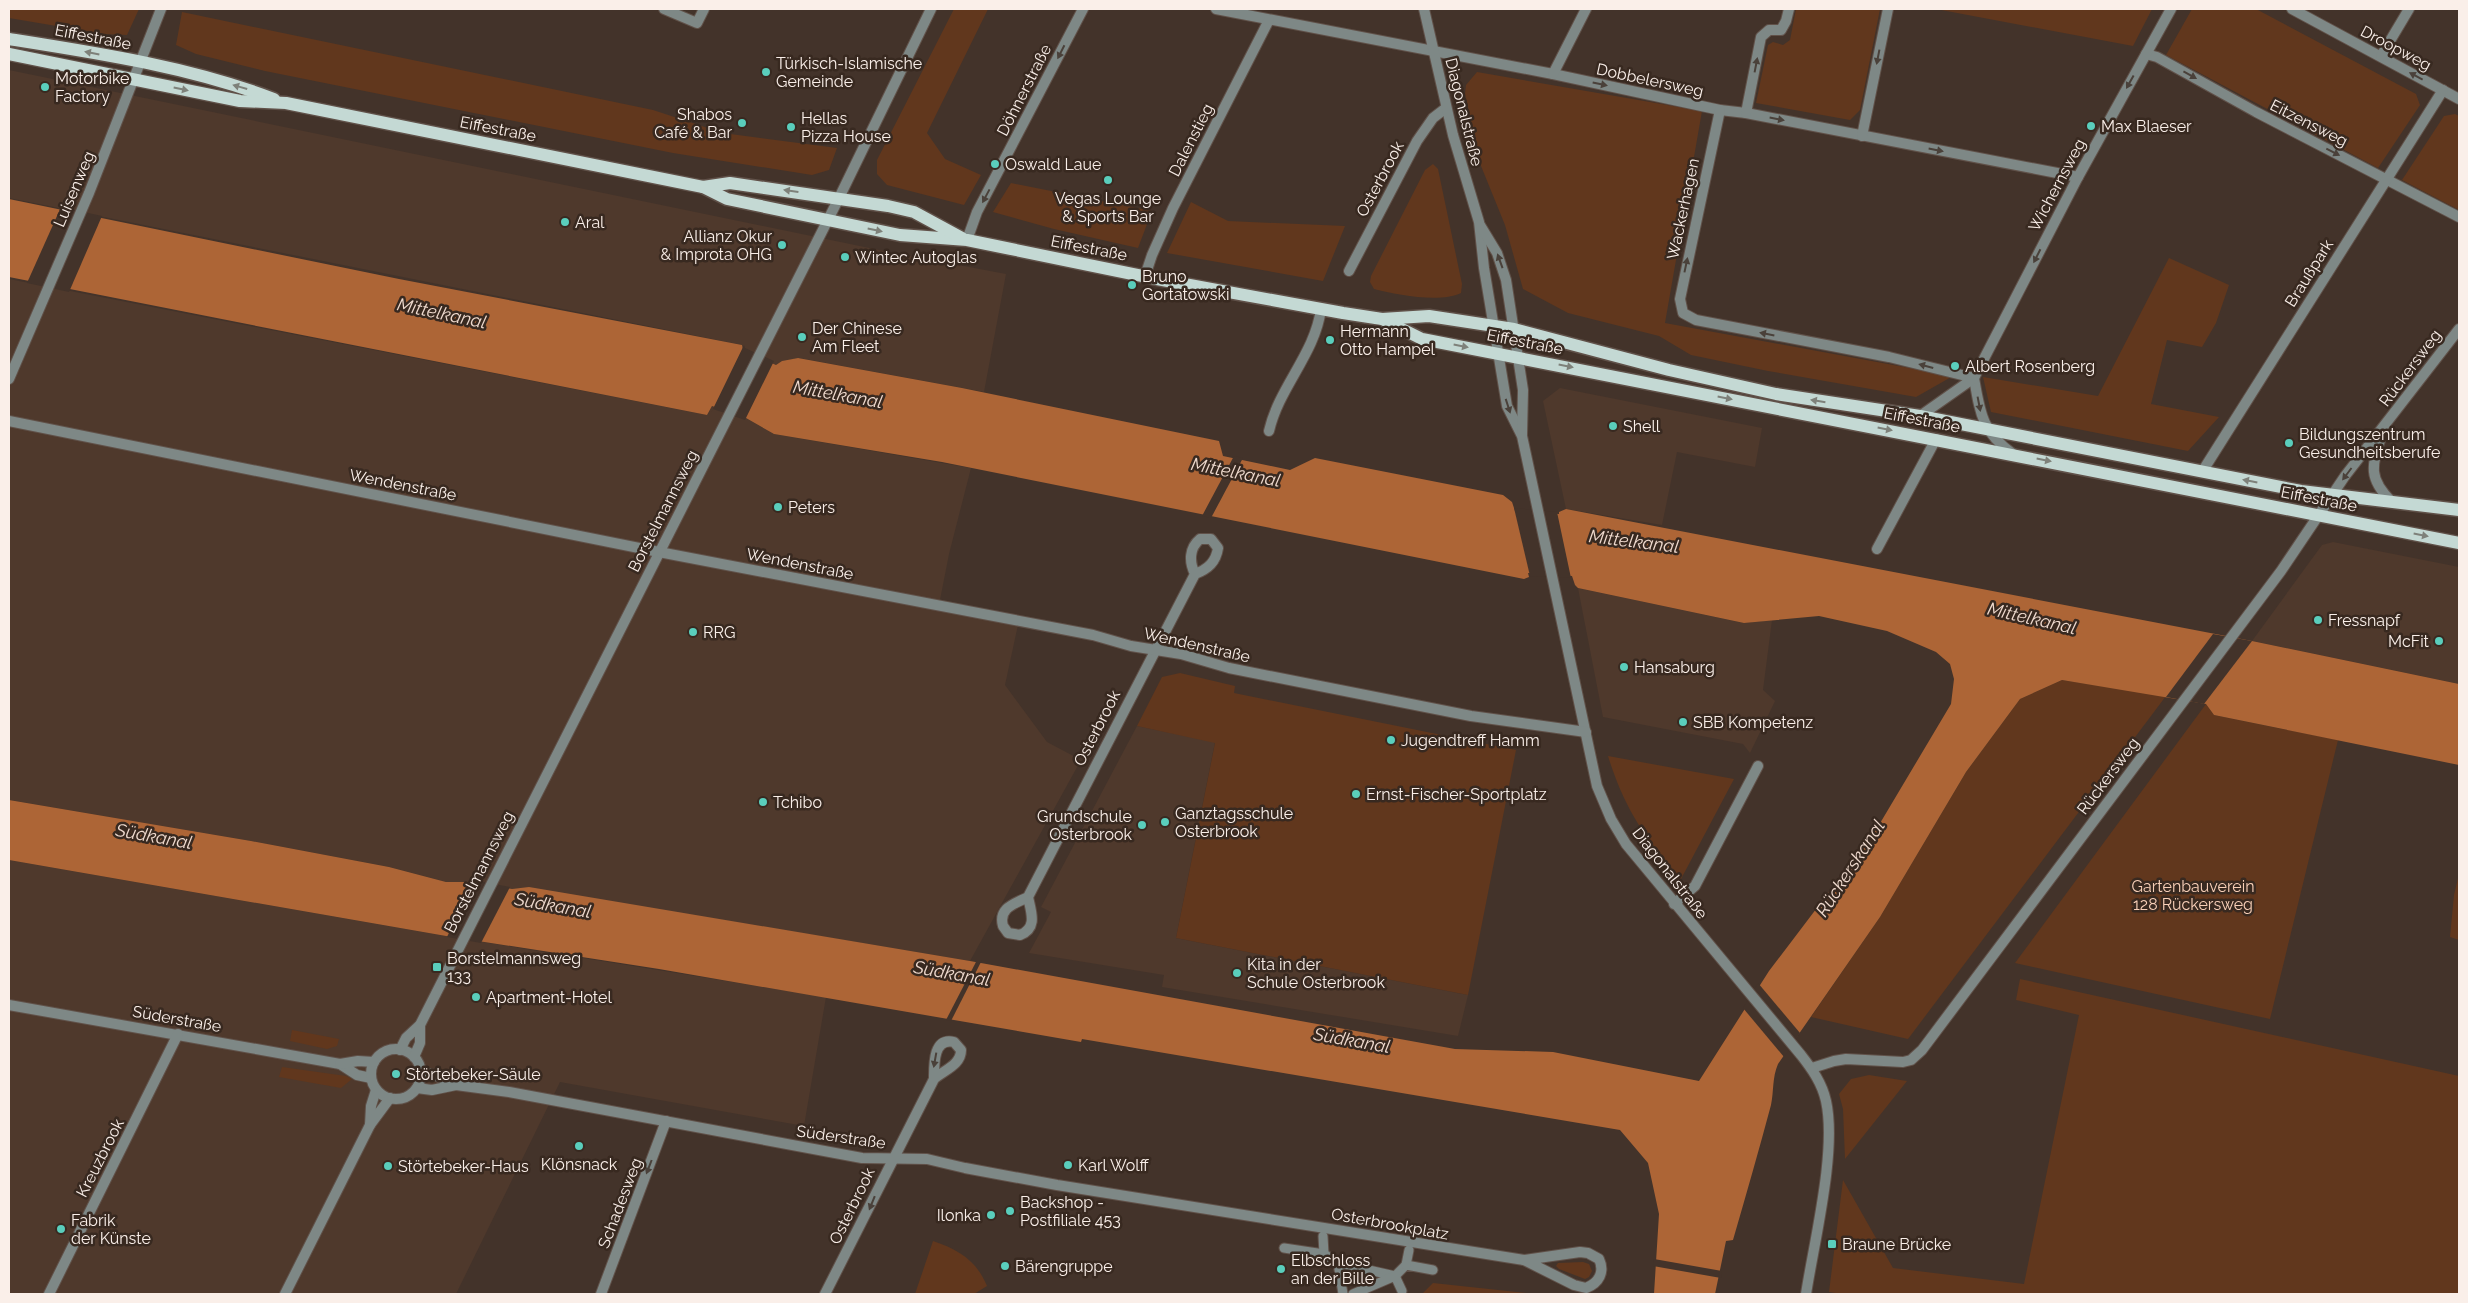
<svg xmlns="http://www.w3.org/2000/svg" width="2468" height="1303" font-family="Raleway,sans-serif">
  <rect width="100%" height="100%" fill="#43332a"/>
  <!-- built -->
  <g fill="#4f392c">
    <polygon points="9,70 879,250 1006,274 984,392 799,358 782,361 776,365 743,350 742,345 9,198"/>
    <polygon points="9,279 707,415 712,406 746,418 774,434 971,468 949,554 939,605 1019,620 1005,685 1047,742 1081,760 970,961 529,888 512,889 473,882 446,882 389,867 251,841 9,800"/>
    <polygon points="1560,388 1762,428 1755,467 1677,452 1662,525 1566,509 1543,401"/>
    <polygon points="2333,542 2459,567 2459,684 2252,641 2322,545"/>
    <polygon points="1578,588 1744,623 1772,620 1763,690 1775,701 1750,753 1743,744 1603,717"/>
    <polygon points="1137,726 1215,742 1176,938 1468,995 1458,1036 1162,987 1164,975 1029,953 1051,912 1041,907"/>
    <polygon points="9,860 446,936 826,997 804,1126 560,1082 456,1294 9,1294"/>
  </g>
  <!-- green -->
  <g fill="#61371d">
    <polygon points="9,9 139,9 127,35 104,34 9,18"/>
    <polygon points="954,9 988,9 927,133 945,159 981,175 964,205 887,185 877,174 877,160"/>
    <polygon points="1796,9 1880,9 1860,110 1850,120 1756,103 1768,45 1773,42 1783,45 1790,40"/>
    <polygon points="1936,9 2152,9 2133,46"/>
    <polygon points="2192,9 2256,9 2416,94 2420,105 2378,168 2166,55"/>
    <polygon points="182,12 653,110 723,133 837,148 829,170 812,175 673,153 265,71 196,54 176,45"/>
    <polygon points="1477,72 1702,111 1665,323 1953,376 1916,397 1768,371 1691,355 1659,336 1568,313 1523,289 1505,225 1481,166 1465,94 1466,85"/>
    <polygon points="2455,114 2459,116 2459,210 2402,180 2444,116"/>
    <path d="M1433,164L1438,169L1462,284L1461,293C1440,303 1397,295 1374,289L1370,282L1371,276L1425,170Z"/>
    <polygon points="1011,183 1152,211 1138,248 1054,229 993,212"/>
    <polygon points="1191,202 1228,221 1345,226 1323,281 1167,253"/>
    <polygon points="2169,258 2229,285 2216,323 2202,347 2167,340 2151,404 2219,417 2188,451 1991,412 1983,377 2098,396"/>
    <polygon points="1180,673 1235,686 1234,693 1516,750 1468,995 1176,938 1215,743 1137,726 1162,677"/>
    <polygon points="2062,680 2166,696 1908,1039 1811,1017 1880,917 1966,772 2020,699"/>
    <polygon points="2206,704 2214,715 2338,740 2270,1019 2015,963"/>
    <path d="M1608,756L1734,779L1681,879C1645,839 1624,808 1608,756Z"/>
    <polygon points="2459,874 2459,940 2450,937 2454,895"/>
    <polygon points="2020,979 2459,1076 2459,1294 1842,1294 1829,1292 1843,1180 1893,1268 2024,1284 2079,1015 2016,1000"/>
    <polygon points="292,1030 339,1039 337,1046 327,1049 290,1041"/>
    <polygon points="282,1067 346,1076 352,1079 341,1088 279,1077"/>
    <polygon points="1869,1075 1907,1081 1845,1159 1843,1109 1839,1094 1851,1079"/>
    <path d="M933,1241C959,1250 976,1260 987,1286L974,1294H915Z"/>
    <polygon points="1583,1262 1589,1264 1592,1271 1589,1277 1585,1279 1559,1269 1556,1266 1558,1263"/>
    <polygon points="1433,1283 1536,1294 1422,1294"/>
  </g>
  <!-- water -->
  <path fill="#ad6536" d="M9,199L399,279L742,345L743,350L776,365L782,361L798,358L962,388L1219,441L1223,456L1290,470L1315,458L1503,495L1512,502L1515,511L1559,514V512L1566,509L2252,641L2459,684V765L2214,715L2206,704L2062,680L2020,699L1966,772L1880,917L1778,1064C1772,1078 1774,1091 1771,1105C1759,1150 1746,1195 1733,1240L1726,1241L1715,1294H1654L1659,1214L1648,1163L1620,1130L1082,1039L1081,1042L659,969L446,936L9,860V800L251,841L389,867L446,882H473L512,889L529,887L970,961L1455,1049L1553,1052L1699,1081L1769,971L1876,830L1951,704L1954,679L1950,664L1936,652L1887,631L1819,616L1744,623L1578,588L1575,585L1572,576L1528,573L1529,577L1524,579L942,462L774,434L746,418L712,406L707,415L9,277Z"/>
  <!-- pier -->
  <g fill="#43332a">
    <polygon points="61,207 102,216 69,292 27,283"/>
    <polygon points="744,345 745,348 774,361 745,420 713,409 711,413"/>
    <polygon points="1234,456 1243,458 1211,518 1202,516"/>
    <polygon points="1514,508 1557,512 1571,578 1530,576"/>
    <polygon points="2213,634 2252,641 2204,704 2166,697"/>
    <polygon points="474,880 510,887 481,943 447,937"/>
    <polygon points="977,960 982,960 951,1021 946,1020"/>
    <polygon points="1758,983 1800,1033 1784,1057 1743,1008"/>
    <polygon points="1654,1259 1722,1271 1721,1278 1653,1266"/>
  </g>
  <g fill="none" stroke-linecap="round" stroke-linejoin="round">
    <!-- pedestrian casing -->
    <g stroke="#605149" stroke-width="11">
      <g id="pedestrian">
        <polyline points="1323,1236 1324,1254"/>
        <polyline points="1284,1248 1324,1254 1338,1263 1395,1276 1406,1265 1433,1270"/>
        <polyline points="1338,1263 1343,1294"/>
        <polyline points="1406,1265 1409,1250"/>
        <polyline points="1353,1294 1395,1276 1402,1291"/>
      </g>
    </g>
    <!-- minor casing -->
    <g stroke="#605149" stroke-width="12">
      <g id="minor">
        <polyline points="664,9 697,23 704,9"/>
        <polyline points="1216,9 1553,74 1720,110 1746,113 2078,177"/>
        <polyline points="2292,9 2459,99"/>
        <polyline points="2146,54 2157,57 2256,112 2459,217"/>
        <polyline points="2381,56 2409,9"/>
        <polyline points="1553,74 1586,9"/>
        <polyline points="1720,110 1680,299 1683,313 1696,320 1889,357 1974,378"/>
        <polyline points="1746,113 1761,37 1769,30 1781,30 1786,21 1789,9"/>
        <polyline points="1862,136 1888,9"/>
        <polyline points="967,240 977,212 1083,9"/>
        <polyline points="1349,271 1417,141 1433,118 1446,108"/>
        <polyline points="1145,276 1152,255 1173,208 1269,20"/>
        <path d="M1974,378C1980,413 1982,432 2013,454"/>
        <polyline points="9,379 89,193 161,9"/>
        <polyline points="1920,416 1974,378 2078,177 2171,9"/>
        <path d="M1269,431C1279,387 1315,354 1321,309"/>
        <path d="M2382,434C2372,465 2367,478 2392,502"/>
        <polyline points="2202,472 2443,90"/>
        <polyline points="1877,549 1936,439"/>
        <path d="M1028,897C1031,912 1038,928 1020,935L1008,933L1003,926C998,908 1014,904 1028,897L1195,574C1208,569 1216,562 1218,548L1211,539H1200C1189,548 1189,562 1195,574"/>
        <polyline points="1674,904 1695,886 1758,766"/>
        <polyline points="9,1005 340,1064 357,1075 371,1078"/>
        <circle cx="396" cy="1074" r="25"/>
        <polyline points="400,1050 406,1038 420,1025 839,198 931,9"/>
        <polyline points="414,1057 420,1043 420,1025"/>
        <polyline points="340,1064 358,1061 374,1062"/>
        <polyline points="1812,1068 1834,1061 1846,1059 1903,1062 1911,1060 1922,1050 2281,571 2345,476 2459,329"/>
        <polyline points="421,1072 435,1075 456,1085 509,1092 862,1158 927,1159 965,1168 1057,1185 1524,1260"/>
        <polyline points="417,1088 432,1090 456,1085"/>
        <polyline points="370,1125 371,1106 376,1090"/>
        <path d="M1580,1252L1588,1253L1599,1259C1605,1272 1599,1283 1586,1288L1574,1285L1524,1260Z"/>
        <polyline points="49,1294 178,1034"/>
        <polyline points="285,1294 370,1125 390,1098"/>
        <polyline points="601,1294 666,1121"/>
        <path d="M825,1294L934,1079C944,1070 961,1065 961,1050L954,1042C933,1037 934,1065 934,1079"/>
      </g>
    </g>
    <!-- tertiary casing -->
    <g stroke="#605149" stroke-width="12">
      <g id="tertiary">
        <path d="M1424,9L1453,135L1479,222L1484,268L1507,406L1522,436L1597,786L1611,819L1626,844L1801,1055C1812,1069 1822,1083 1826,1101C1837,1151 1814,1242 1806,1294"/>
        <polyline points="1480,225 1497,253 1506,280 1523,390 1522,435"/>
        <polyline points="9,421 659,552 1093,635 1131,646 1181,654 1229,668 1471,716 1586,732"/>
      </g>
    </g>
    <!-- primary casing -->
    <g stroke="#605149" stroke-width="15">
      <g id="primary">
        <path d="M9,39C98,53 190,67 274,99"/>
        <polyline points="9,54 240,101 286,103 703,187 727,199 900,235 967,240 1157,279 1343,313 1382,319 1429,316 1514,329 1669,370 1776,394 1920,416 2301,491 2459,510"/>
        <polyline points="703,187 730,183 888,206 914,212 962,238"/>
        <polyline points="1384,320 1422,339 2459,543"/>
      </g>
    </g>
    <!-- pedestrian -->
    <use href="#pedestrian" stroke="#7e8886" stroke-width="9"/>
    <!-- minor -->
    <use href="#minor" stroke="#7e8886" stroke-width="10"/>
    <!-- tertiary -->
    <use href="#tertiary" stroke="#7e8886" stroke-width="10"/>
    <!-- primary -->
    <use href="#primary" stroke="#c4d9d4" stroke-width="12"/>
  </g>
  <!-- one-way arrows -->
  <defs><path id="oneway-solid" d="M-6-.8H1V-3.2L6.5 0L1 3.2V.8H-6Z" transform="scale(1.25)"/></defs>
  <g fill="#4a413a">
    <use href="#oneway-solid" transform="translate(1061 52) rotate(117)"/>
    <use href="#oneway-solid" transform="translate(1878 57) rotate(101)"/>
    <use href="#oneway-solid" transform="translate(1756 65) rotate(-79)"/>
    <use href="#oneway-solid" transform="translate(2190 75) rotate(29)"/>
    <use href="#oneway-solid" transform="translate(2416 76) rotate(-152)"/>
    <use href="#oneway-solid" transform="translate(2130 82) rotate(119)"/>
    <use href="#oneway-solid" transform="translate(1600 84) rotate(12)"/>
    <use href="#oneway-solid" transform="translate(1777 119) rotate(11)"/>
    <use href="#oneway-solid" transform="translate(1936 150) rotate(11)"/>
    <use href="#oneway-solid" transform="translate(2333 152) rotate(27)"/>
    <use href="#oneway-solid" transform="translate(986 196) rotate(118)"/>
    <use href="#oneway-solid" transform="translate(2037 256) rotate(117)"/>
    <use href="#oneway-solid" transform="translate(1500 261) rotate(-110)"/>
    <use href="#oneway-solid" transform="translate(1686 265) rotate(-78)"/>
    <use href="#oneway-solid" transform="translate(1767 334) rotate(-169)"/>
    <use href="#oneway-solid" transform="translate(1926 366) rotate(-165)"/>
    <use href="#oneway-solid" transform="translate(1979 404) rotate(79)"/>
    <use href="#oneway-solid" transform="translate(1508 406) rotate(72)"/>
    <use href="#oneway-solid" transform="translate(2347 474) rotate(127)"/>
    <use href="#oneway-solid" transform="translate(935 1060) rotate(100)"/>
    <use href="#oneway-solid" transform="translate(649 1167) rotate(111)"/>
    <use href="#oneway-solid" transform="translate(872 1203) rotate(112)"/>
  </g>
  <g fill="#7e817a">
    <use href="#oneway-solid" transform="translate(92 53) rotate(-169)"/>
    <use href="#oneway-solid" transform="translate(240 87) rotate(-164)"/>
    <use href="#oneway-solid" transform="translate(181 89) rotate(12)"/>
    <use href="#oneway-solid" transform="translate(791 191) rotate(-172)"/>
    <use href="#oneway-solid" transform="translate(875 230) rotate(12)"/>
    <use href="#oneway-solid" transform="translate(1461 346) rotate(11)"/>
    <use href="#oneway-solid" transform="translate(1566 366) rotate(11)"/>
    <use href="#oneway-solid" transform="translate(1725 398) rotate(11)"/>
    <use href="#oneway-solid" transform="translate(1818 401) rotate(-171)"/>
    <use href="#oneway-solid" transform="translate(1885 429) rotate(11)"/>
    <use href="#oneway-solid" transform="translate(2044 460) rotate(11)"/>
    <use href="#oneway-solid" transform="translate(2250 481) rotate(-169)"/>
    <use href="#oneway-solid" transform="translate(2421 535) rotate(11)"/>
  </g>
  <!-- markers -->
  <g fill="#5acebc" stroke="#382920" stroke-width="2">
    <circle cx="766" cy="72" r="5"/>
    <circle cx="45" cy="87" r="5"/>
    <circle cx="742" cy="123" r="5"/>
    <circle cx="2091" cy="126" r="5"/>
    <circle cx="791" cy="127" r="5"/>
    <circle cx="995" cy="164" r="5"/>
    <circle cx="1108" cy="180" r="5"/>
    <circle cx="565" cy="222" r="5"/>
    <circle cx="782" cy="245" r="5"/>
    <circle cx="845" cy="257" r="5"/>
    <circle cx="1132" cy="285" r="5"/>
    <circle cx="802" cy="337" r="5"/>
    <circle cx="1330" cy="340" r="5"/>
    <circle cx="1955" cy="366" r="5"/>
    <circle cx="1613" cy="426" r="5"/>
    <circle cx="2289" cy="443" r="5"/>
    <circle cx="778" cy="507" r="5"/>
    <circle cx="2318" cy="620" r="5"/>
    <circle cx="693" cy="632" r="5"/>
    <circle cx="2439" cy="641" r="5"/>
    <circle cx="1624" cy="667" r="5"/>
    <circle cx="1683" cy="722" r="5"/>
    <circle cx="1391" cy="740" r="5"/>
    <circle cx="1356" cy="794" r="5"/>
    <circle cx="763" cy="802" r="5"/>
    <circle cx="1165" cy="822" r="5"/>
    <circle cx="1142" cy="825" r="5"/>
    <rect x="432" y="962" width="10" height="10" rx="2.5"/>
    <circle cx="1237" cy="973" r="5"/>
    <circle cx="476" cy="997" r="5"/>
    <circle cx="396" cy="1074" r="5"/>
    <circle cx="579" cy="1146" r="5"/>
    <circle cx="1068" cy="1165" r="5"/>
    <circle cx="388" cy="1166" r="5"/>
    <circle cx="1010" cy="1211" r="5"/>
    <circle cx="991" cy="1215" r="5"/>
    <circle cx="61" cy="1229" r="5"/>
    <rect x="1827" y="1239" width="10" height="10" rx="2.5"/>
    <circle cx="1005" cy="1266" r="5"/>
    <circle cx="1281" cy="1269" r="5"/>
  </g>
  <g text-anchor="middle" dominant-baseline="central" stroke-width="5" stroke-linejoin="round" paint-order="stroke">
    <!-- street labels -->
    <g font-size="16" fill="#faefe9" stroke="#382920">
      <text transform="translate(93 37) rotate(11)">Eiffestraße</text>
      <text transform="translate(2396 48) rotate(28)">Droopweg</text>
      <text transform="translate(1650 80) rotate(12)">Dobbelersweg</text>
      <text transform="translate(1024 90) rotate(-63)">Döhnerstraße</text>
      <text transform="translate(1464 112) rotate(76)">Diagonalstraße</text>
      <text transform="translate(2309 123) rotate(27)">Eitzensweg</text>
      <text transform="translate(498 129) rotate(11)">Eiffestraße</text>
      <text transform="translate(1191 140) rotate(-63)">Dalenstieg</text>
      <text transform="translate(1380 179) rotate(-62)">Osterbrook</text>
      <text transform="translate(2057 185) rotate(-62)">Wichernsweg</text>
      <text transform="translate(74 189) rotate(-67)">Luisenweg</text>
      <text transform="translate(1683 209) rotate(-78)">Wackerhagen</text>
      <text transform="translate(1089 248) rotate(11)">Eiffestraße</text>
      <text transform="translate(2309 273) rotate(-58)">Braußpark</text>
      <text transform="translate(1525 342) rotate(11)">Eiffestraße</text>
      <text transform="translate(2410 368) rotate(-53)">Rückersweg</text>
      <text transform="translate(1922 420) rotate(11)">Eiffestraße</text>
      <text transform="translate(403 485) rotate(11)">Wendenstraße</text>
      <text transform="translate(2319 499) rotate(11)">Eiffestraße</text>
      <text transform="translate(663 511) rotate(-63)">Borstelmannsweg</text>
      <text transform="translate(800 564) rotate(11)">Wendenstraße</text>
      <text transform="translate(1197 645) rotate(13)">Wendenstraße</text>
      <text transform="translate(1097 728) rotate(-63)">Osterbrook</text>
      <text transform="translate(2108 776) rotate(-53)">Rückersweg</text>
      <text transform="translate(479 872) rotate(-63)">Borstelmannsweg</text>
      <text transform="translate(1670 873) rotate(52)">Diagonalstraße</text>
      <text transform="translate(177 1019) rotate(10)">Süderstraße</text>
      <text transform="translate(841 1137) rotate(8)">Süderstraße</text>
      <text transform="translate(100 1158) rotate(-63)">Kreuzbrook</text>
      <text transform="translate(620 1203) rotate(-69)">Schadesweg</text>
      <text transform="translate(852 1206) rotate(-64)">Osterbrook</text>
      <text transform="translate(1390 1224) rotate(10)">Osterbrookplatz</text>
    </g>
    <!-- poi labels -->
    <g font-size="16" fill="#faefe9" stroke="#382920" text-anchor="start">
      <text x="776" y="63">Türkisch-Islamische<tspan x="776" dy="18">Gemeinde</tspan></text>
      <text x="55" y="78">Motorbike<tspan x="55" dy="18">Factory</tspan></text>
      <text x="732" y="114" text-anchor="end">Shabos<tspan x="732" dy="18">Café &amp; Bar</tspan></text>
      <text x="801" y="118">Hellas<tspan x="801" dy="18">Pizza House</tspan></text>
      <text x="2101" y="126">Max Blaeser</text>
      <text x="1005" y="164">Oswald Laue</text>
      <text x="1108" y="198" text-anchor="middle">Vegas Lounge<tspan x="1108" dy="18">&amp; Sports Bar</tspan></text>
      <text x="575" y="222">Aral</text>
      <text x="772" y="236" text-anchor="end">Allianz Okur<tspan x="772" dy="18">&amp; Improta OHG</tspan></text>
      <text x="855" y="257">Wintec Autoglas</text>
      <text x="1142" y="276">Bruno<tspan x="1142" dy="18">Gortatowski</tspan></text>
      <text x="812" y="328">Der Chinese<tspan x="812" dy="18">Am Fleet</tspan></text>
      <text x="1340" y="331">Hermann<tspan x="1340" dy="18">Otto Hampel</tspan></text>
      <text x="1965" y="366">Albert Rosenberg</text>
      <text x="1623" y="426">Shell</text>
      <text x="2299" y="434">Bildungszentrum<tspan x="2299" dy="18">Gesundheitsberufe</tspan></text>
      <text x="788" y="507">Peters</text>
      <text x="2328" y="620">Fressnapf</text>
      <text x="703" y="632">RRG</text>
      <text x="2429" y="641" text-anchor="end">McFit</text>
      <text x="1634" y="667">Hansaburg</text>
      <text x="1693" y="722">SBB Kompetenz</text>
      <text x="1401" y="740">Jugendtreff Hamm</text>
      <text x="1366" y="794">Ernst-Fischer-Sportplatz</text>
      <text x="773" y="802">Tchibo</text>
      <text x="1175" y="813">Ganztagsschule<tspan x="1175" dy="18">Osterbrook</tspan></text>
      <text x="1132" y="816" text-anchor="end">Grundschule<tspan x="1132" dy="18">Osterbrook</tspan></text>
      <text x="447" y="958">Borstelmannsweg<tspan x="447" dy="18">133</tspan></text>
      <text x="1247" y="964">Kita in der<tspan x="1247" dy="18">Schule Osterbrook</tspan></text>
      <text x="486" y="997">Apartment-Hotel</text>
      <text x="406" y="1074">Störtebeker-Säule</text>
      <text x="579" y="1164" text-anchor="middle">Klönsnack</text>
      <text x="1078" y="1165">Karl Wolff</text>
      <text x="398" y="1166">Störtebeker-Haus</text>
      <text x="1020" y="1202">Backshop -<tspan x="1020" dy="18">Postfiliale 453</tspan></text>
      <text x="981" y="1215" text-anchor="end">Ilonka</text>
      <text x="71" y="1220">Fabrik<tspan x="71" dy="18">der Künste</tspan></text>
      <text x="1842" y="1244">Braune Brücke</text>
      <text x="1291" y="1260">Elbschloss<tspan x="1291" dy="18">an der Bille</tspan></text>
      <text x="1015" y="1266">Bärengruppe</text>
    </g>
    <!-- park labels -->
    <g font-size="16" fill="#f9d0b8" stroke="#382920">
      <text x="2193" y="886">Gartenbauverein<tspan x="2193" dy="18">128 Rückersweg</tspan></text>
    </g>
    <!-- water labels -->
    <g font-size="18" font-style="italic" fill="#f0dbcf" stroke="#382920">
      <text transform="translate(442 313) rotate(12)">Mittelkanal</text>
      <text transform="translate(838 394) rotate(10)">Mittelkanal</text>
      <text transform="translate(1236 472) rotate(11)">Mittelkanal</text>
      <text transform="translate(1634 541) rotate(7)">Mittelkanal</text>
      <text transform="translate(2032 618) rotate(13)">Mittelkanal</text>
      <text transform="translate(154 836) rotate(10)">Südkanal</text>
      <text transform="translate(1850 868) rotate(-57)">Rückerskanal</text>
      <text transform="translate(553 905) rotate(10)">Südkanal</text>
      <text transform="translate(952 973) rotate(10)">Südkanal</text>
      <text transform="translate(1352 1040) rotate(10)">Südkanal</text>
    </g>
  </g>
  <!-- border -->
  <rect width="2468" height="1303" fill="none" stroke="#faefe9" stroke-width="20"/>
</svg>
